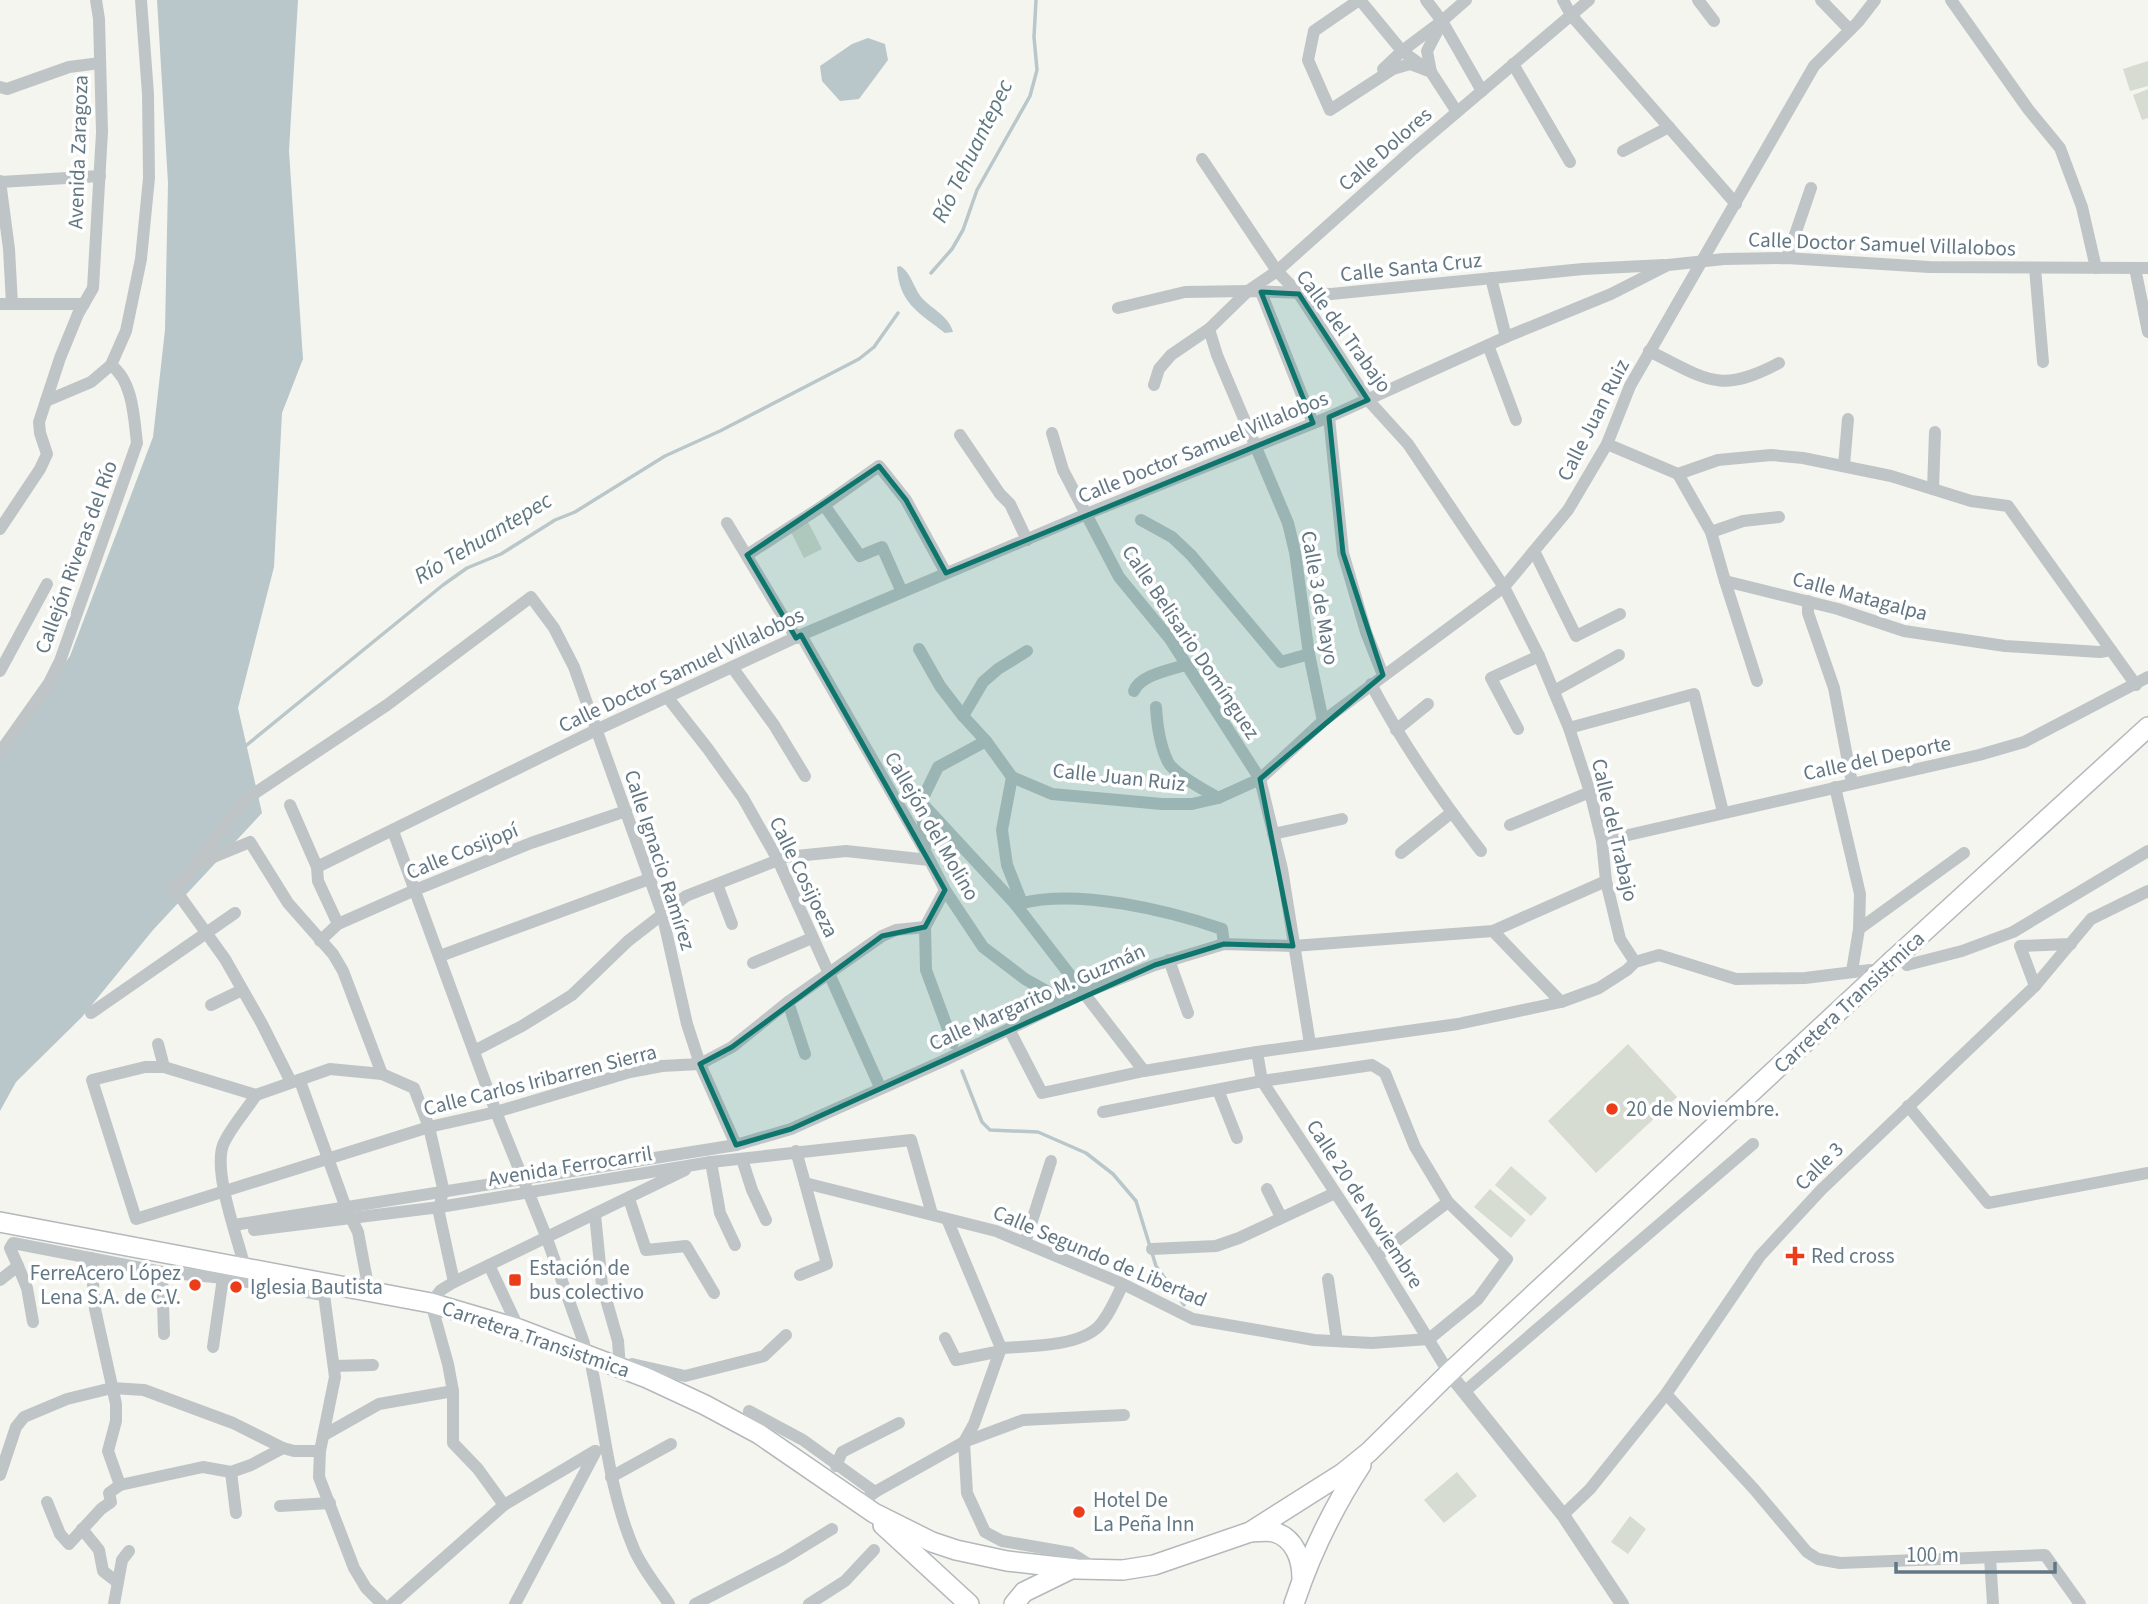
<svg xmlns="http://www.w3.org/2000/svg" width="2148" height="1604" font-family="'Source Sans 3',sans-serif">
  <rect width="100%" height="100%" fill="#f5f5f0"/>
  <!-- green -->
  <g fill="#d6dcd1">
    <polygon points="2148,61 2148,86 2130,91 2123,69"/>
    <polygon points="2148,89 2148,118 2142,120 2133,95"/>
    <polygon points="807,520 822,549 804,558 790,530"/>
    <polygon points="1628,1044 1677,1097 1596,1173 1548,1121"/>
    <polygon points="1511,1166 1547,1198 1531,1216 1495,1185"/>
    <polygon points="1490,1189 1526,1220 1511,1238 1474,1207"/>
    <polygon points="1457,1472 1477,1496 1444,1523 1424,1500"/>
    <polygon points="1630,1516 1646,1529 1628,1554 1611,1542"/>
  </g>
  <!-- water -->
  <g fill="#b9c7ca">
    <polygon points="157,0 298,0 289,151 303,359 282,413 274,567 238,708 262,813 153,930 82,1017 16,1082 0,1111 0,745 38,700 70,656 153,437 165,330 168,183"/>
    <polygon points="868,38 885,44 888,60 859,99 840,101 822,81 820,66 852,44"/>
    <path d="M900,266C911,272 914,289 922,298C933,310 949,316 953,332L945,333C918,312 899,303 897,267Z"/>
  </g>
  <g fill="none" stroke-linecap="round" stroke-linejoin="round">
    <!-- stream -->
    <g stroke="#b9c7ca" stroke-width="3.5">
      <polyline points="931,273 952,249 963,230 977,190 1030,96 1037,70 1034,37 1036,0"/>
      <polyline points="243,748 443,585 467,568 501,554 555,520 575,512 665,456 720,431 859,359 874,347 898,313"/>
      <polyline points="962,1071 982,1122 990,1130 1038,1132 1086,1153 1113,1174 1136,1201 1156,1266 1184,1305"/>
    </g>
    <!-- primary casing -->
    <g stroke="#b3b8bb" stroke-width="22">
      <g id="primary">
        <polyline points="1893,960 2148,727"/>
        <polyline points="0,1222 431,1303 519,1329 647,1378 705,1405 759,1434 874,1513 932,1542 956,1550 1007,1561 1077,1569 1123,1570 1154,1565 1250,1532 1343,1473 1369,1452 1449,1373 1872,980"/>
        <polyline points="883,1525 969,1604"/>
        <path d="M1251,1532C1258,1532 1267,1530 1274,1532C1295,1538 1302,1560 1302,1578"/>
        <polyline points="1014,1604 1024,1592 1071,1569"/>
        <path d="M1294,1604C1310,1555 1333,1508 1361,1465"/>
      </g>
    </g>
    <!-- minor -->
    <g stroke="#bfc5c7" stroke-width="12">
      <polyline points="1359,0 1314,31 1308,60 1330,110 1393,69 1410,64 1431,72"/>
      <polyline points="1360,0 1402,51 1431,72 1457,112"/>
      <polyline points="1426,0 1442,21"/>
      <polyline points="1466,0 1442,21 1482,91"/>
      <polyline points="1563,0 1571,15 1736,204"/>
      <polyline points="1698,0 1714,21"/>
      <polyline points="1821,0 1850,30"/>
      <polyline points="1951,0 2028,109 2060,148 2082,207 2096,268"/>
      <polyline points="1513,64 1570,162"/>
      <polyline points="1383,69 1402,51 1442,21"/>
      <polyline points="1431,72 1427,51 1441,24"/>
      <polyline points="0,87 7,89 69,67 100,63"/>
      <polyline points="1623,151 1669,127"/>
      <polyline points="1202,159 1277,271 1299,294 1368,400 1408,444 1504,587 1539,656 1569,728 1590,792 1602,841 1606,881 1620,939 1635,962"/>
      <polyline points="0,181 9,249 12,304"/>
      <polyline points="0,182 100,176"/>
      <polyline points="1787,258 1811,188"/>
      <polyline points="2035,268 2043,362"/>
      <polyline points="2135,268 2148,332"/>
      <polyline points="1491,278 1506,337"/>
      <polyline points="1261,292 1313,423"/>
      <polyline points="0,304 84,304"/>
      <polyline points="1118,308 1185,292 1248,291 1331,294 1583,269 1664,265"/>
      <polyline points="1209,329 1217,355 1288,523 1295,552 1309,654 1323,721"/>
      <polyline points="1488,345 1516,420"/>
      <path d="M1649,351C1706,379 1719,395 1779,363"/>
      <polyline points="1154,385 1159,369 1171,355 1209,329 1248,291 1277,271 1410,152 1589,0"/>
      <polyline points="46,401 91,382 111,365 126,331 141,259 149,178 148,94 141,0"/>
      <polyline points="1329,417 1343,553 1366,632 1383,675"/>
      <polyline points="1052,433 1063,470 1119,577 1170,639 1260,779 1282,869 1310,1044"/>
      <polyline points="960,435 1000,494 1010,504 1027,540"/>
      <polyline points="1607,444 1678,474 1718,460 1771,455 1803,458 1891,476 1971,501 2008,506 2136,685"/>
      <polyline points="1844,465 1848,419"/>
      <polyline points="1678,474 1711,532 1725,581 1757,681"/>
      <polyline points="1933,489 1935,432"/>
      <polyline points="824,505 879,466 906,500 946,573"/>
      <polyline points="1141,520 1172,537 1191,555 1281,662 1309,654"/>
      <polyline points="727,523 796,638"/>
      <polyline points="0,529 40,469 47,454 40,433 39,422 60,358 78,314 93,288 102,132 99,19 96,0"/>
      <polyline points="1711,532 1743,521 1779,517"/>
      <polyline points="1534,551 1576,636 1620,614"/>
      <polyline points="747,555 824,505 860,556 882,547 902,592"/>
      <polyline points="1725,581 1838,609 1904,631 2005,646 2100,652 2111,650"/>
      <polyline points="1808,601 1808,613 1834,688 1852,783"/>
      <polyline points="801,635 925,851 945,890 983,947 1025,979 1066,1002"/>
      <polyline points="919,649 940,686 963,716"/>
      <polyline points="732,667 774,725 805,776"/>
      <polyline points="0,671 47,584"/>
      <path d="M1371,684C1402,743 1440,798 1481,851"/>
      <path d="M1134,691C1140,675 1170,670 1185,665"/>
      <polyline points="1554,691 1619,655"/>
      <polyline points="668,698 708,749 743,798 778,860 880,1087"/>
      <path d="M1156,707C1157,724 1160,746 1168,762C1175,775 1205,790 1218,798"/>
      <polyline points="1569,728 1694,694 1723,812"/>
      <polyline points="1518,729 1491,678 1539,656"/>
      <polyline points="1396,730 1428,704"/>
      <polyline points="986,741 963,716 983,682 998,669 1027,651"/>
      <path d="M0,752L49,683L60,661L137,443C134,418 133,381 111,365"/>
      <polyline points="1012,777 1002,830 1007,865 1022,903 1016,905 1144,1071"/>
      <polyline points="1835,787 1860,894 1859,929 1852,971"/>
      <polyline points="921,802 938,767 986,741 1012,777 1052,794 1162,804 1192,804 1218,798 1260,779 1323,721 1504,587 1568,510 1607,444 1630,386 1814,66 1858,22 1875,0"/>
      <polyline points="290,805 317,867 318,881 338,924"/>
      <polyline points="1510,825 1590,792"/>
      <polyline points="393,831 496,1112 546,1236 584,1343"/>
      <polyline points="1273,834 1342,819"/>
      <polyline points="1602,841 1979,755 2024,742 2148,677"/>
      <polyline points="925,847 921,802 1016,905"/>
      <polyline points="1401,853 1451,813"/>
      <polyline points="199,863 250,842 288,903 333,954 343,971 382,1074"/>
      <polyline points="317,867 596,730 801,635 1089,513 1329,417 1506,337 1611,294 1668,265 1724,259 1787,258 1929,267 2148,268"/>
      <polyline points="717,884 732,924"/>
      <polyline points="945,890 925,927 926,970 953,1043"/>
      <path d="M1022,903C1079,889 1167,910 1222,929L1224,944"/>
      <polyline points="1859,929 1964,853"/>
      <polyline points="1493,931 1561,1002"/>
      <polyline points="320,941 338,924 415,890 531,843 626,811"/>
      <polyline points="440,956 649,879"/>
      <polyline points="1169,960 1188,1013"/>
      <polyline points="753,963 812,938"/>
      <polyline points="1907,965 1962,951 2013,932 2148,851"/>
      <polyline points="2035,986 2020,946 2071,944"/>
      <polyline points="788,1002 805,1054"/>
      <polyline points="211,1005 242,990"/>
      <polyline points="91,1013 235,913"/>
      <polyline points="1009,1029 1042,1093 1144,1071 1257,1052 1458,1024 1561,1002 1599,988 1627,970 1635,962 1659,955 1736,979 1805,978 1870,970"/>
      <polyline points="158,1044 164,1067"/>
      <polyline points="474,1051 522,1026 572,995 628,941 686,896 786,857 846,851 929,860"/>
      <polyline points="1257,1052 1262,1081 1377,1256 1449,1373"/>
      <polyline points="300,1081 346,1208 358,1232 369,1291"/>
      <polyline points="291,1082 262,1024 225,959 174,888 191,872 229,819 249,797 387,705 531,597 554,628 574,667 662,913 687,1024 700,1064 736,1145"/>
      <polyline points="1218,1090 1237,1138"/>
      <polyline points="1908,1106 1988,1203 2148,1173"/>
      <polyline points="796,1151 805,1183 996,1231 1123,1284 1193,1319 1314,1340 1372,1343 1429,1339 1478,1299 1507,1259 1448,1202 1415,1147 1385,1073 1372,1065 1262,1081 1103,1112"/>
      <polyline points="742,1159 752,1190 766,1220"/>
      <polyline points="711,1162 720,1213 735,1245"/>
      <polyline points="1267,1189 1281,1217"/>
      <polyline points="629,1199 646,1250 686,1246 714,1293"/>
      <polyline points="595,1214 602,1285 618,1341 620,1368"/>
      <polyline points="947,1219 1001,1348 974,1424 964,1442 967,1493 985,1532 1002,1541 1071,1553 1093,1567"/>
      <polyline points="234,1225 736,1145 791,1129 943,1061 1084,993 1155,965 1224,944 1293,946 1493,931 1606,881"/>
      <polyline points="254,1230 440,1207 711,1162 911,1140 932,1214"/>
      <polyline points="1025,1243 1051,1161"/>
      <polyline points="1152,1249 1216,1246 1239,1238 1335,1193"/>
      <polyline points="1377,1256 1448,1202"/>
      <polyline points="91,1258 95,1309 116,1404 116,1421 108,1451 120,1485"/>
      <polyline points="489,1265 519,1329"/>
      <polyline points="18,1266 27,1288 33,1322"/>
      <path d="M245,1268C238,1239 213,1173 223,1145C230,1128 246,1111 256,1095"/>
      <polyline points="162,1272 164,1334"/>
      <polyline points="800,1275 827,1264 805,1183"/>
      <polyline points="1328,1279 1337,1341"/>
      <polyline points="0,1280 18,1266 10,1248 13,1243 162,1272 224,1278 323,1295"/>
      <polyline points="454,1282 439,1213 443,1188 429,1127 414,1088 382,1074 330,1069 256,1095 164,1067 145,1067 92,1080 136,1219 429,1127 496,1112 630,1072 662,1066 700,1064 732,1047 788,1002 882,936 896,930 925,927"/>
      <polyline points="323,1287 335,1377 320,1451 319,1477 354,1568 366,1588 382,1604"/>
      <path d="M945,1338L956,1360L996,1352L1001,1348C1028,1346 1077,1347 1098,1327C1109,1316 1116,1298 1123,1284"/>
      <polyline points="213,1347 224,1271"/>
      <polyline points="632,1364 685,1376 764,1356 786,1335"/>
      <polyline points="334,1366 373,1365"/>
      <path d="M592,1369C605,1430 609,1491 634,1549C642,1568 657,1586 669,1604"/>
      <polyline points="1464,1392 1753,1144"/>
      <polyline points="1666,1394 1754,1489 1807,1552 1818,1559 1840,1563 2045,1555 2080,1604"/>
      <polyline points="749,1411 803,1440 875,1492"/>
      <polyline points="324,1435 379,1404 453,1391"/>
      <polyline points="836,1466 842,1452 899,1423"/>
      <polyline points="231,1472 236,1513"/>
      <polyline points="0,1475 16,1427 24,1417 67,1399 112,1388 144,1390 233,1423 283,1448"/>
      <polyline points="611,1477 671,1444"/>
      <polyline points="47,1502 60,1534 69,1544 101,1509 111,1502 109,1493 120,1485 203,1467 231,1472 251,1465 283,1448 294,1451 320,1451"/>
      <polyline points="861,1503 875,1492 964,1442 1023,1420 1124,1415"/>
      <polyline points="504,1505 478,1469 453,1443 453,1391 448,1364 431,1303 441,1290 454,1282 685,1170"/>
      <polyline points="280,1506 330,1503"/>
      <polyline points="1563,1515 1590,1489 1666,1394 1760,1256 1821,1190 2035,986 2091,919 2148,891"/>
      <polyline points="82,1529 99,1550 103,1571 117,1582"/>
      <polyline points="1990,1558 1993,1604"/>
      <polyline points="114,1604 122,1560 129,1551"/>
      <polyline points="392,1604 504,1505 595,1451"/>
      <polyline points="515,1604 596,1451"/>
      <polyline points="695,1604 783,1559 832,1529"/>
      <polyline points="809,1604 845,1581 874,1550"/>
    </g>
    <!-- tertiary -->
    <polyline stroke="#bfc5c7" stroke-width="14" points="1449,1373 1563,1515 1622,1604"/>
    <!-- primary -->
    <use href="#primary" stroke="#fff" stroke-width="19"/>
    <!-- primary-bridge casing -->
    <g stroke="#b3b8bb" stroke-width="22" stroke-linecap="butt">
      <polyline id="primary-bridge" points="1872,980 1893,960"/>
    </g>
    <!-- primary-bridge -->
    <use href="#primary-bridge" stroke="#fff" stroke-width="19"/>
  </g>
  <!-- marked area -->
  <path fill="#0f766e" fill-opacity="0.2" stroke="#0f766e" stroke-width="5" stroke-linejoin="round" d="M1261,292L1299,294L1368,400L1329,417L1343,553L1383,675L1260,779L1293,946L1224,944L1155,965L791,1129L736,1145L700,1064L732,1047L882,936L925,927L945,890L801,635L796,638L747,555L879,466L906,500L946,573L1313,423Z"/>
  <!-- markers -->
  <g fill="#eb3d1a" stroke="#fff" stroke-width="2.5">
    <circle cx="1612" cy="1109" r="7"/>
    <path d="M1791.5 1245.5h7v7h7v7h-7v7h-7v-7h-7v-7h7z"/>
    <rect x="508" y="1273" width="14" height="14" rx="3.5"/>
    <circle cx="195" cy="1285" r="7"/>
    <circle cx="236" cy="1287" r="7"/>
    <circle cx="1079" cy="1512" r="7"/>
  </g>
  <g text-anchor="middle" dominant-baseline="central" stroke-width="7" stroke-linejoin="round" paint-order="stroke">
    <!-- street labels -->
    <g font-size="21" fill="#627783" stroke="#fff">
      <text transform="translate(1385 149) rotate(-41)">Calle Dolores</text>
      <text transform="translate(78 152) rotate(-88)">Avenida Zaragoza</text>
      <text transform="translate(1882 244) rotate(2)">Calle Doctor Samuel Villalobos</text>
      <text transform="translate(1411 267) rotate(-6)">Calle Santa Cruz</text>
      <text transform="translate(1344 331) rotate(54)">Calle del Trabajo</text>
      <text transform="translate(1593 420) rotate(-63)">Calle Juan Ruiz</text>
      <text transform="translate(1203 447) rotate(-22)">Calle Doctor Samuel Villalobos</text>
      <text transform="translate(76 557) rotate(-70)">Callejón Riveras del Río</text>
      <text transform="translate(1860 596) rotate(15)">Calle Matagalpa</text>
      <text transform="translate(1320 598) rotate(80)">Calle 3 de Mayo</text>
      <text transform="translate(1191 642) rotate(56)">Calle Belisario Domínguez</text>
      <text transform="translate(681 670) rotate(-25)">Calle Doctor Samuel Villalobos</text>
      <text transform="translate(1877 758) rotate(-12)">Calle del Deporte</text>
      <text transform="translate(1119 777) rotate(6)">Calle Juan Ruiz</text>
      <text transform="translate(932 826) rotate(60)">Callejón del Molino</text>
      <text transform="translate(1615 830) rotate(77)">Calle del Trabajo</text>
      <text transform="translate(462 851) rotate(-22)">Calle Cosijopí</text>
      <text transform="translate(660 860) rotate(72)">Calle Ignacio Ramírez</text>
      <text transform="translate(804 877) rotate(64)">Calle Cosijoeza</text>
      <text transform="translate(1037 997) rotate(-24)">Calle Margarito M. Guzmán</text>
      <text transform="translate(1849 1002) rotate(-43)">Carretera Transistmica</text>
      <text transform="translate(540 1080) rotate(-14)">Calle Carlos Iribarren Sierra</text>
      <text transform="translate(570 1166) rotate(-9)">Avenida Ferrocarril</text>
      <text transform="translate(1819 1166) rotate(-45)">Calle 3</text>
      <text transform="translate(1365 1204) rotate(57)">Calle 20 de Noviembre</text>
      <text transform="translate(1100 1256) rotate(23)">Calle Segundo de Libertad</text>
      <text transform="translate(536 1339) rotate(19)">Carretera Transistmica</text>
    </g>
    <!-- poi labels -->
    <g font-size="21" fill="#627783" stroke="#fff" text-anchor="start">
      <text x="1626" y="1109">20 de Noviembre.</text>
      <text x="1811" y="1256">Red cross</text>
      <text x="529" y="1268">Estación de<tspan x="529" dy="24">bus colectivo</tspan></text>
      <text x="181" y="1273" text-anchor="end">FerreAcero López<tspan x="181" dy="24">Lena S.A. de C.V.</tspan></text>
      <text x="250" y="1287">Iglesia Bautista</text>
      <text x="1093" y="1500">Hotel De<tspan x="1093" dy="24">La Peña Inn</tspan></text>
    </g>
    <!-- water labels -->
    <g font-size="23" font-style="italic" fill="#5e7980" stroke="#fff">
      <text transform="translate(972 151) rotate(-64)">Río Tehuantepec</text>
      <text transform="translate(483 538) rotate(-31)">Río Tehuantepec</text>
    </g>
  </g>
  <!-- scale -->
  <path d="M1896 1562v10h159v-10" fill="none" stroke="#627783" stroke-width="3.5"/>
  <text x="1906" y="1562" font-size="21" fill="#627783" stroke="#ffffff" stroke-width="5" paint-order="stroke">100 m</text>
</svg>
